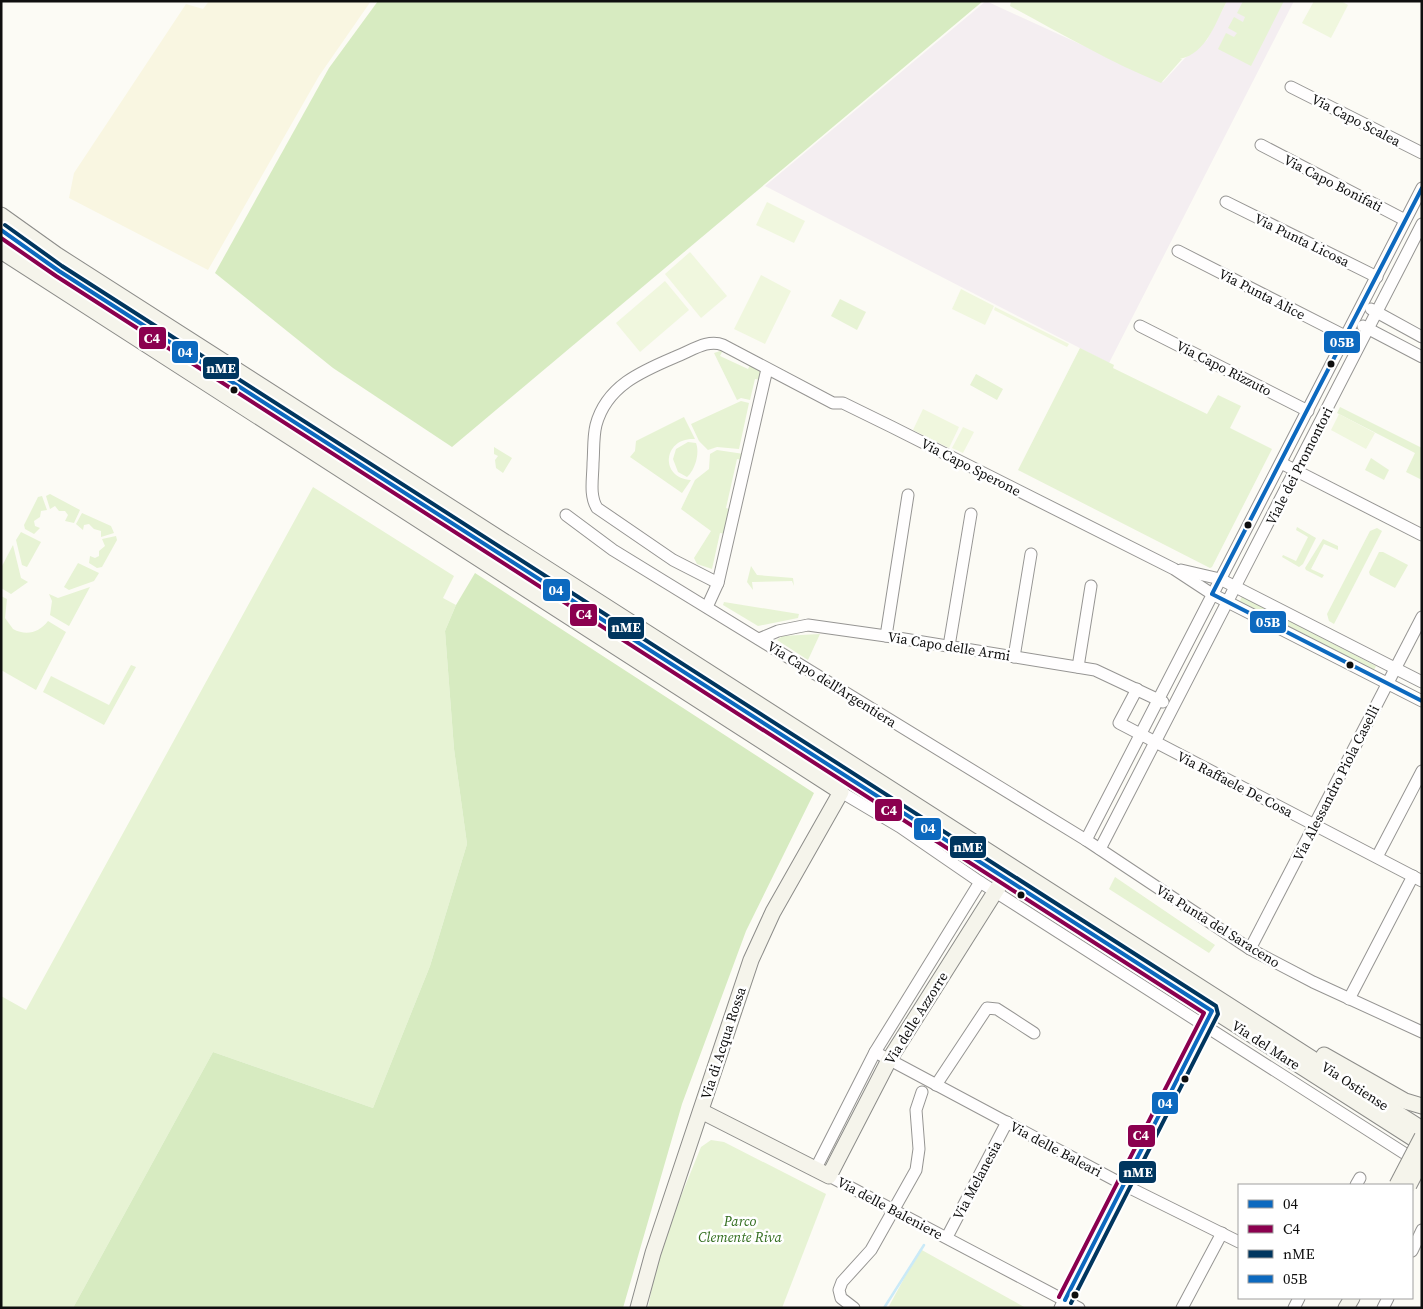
<svg xmlns="http://www.w3.org/2000/svg" width="1423" height="1309" font-family="'Source Serif 4',serif">
  <rect width="100%" height="100%" fill="#fcfbf5"/>
  <!-- industrial -->
  <polygon fill="#f4eef1" points="986,1 1163,82 1185,58 1207,40 1227,1 1294,1 1109,363 765,186"/>
  <!-- farmland -->
  <polygon fill="#f9f6e1" points="209,1 371,1 319,76 208,270 69,198 74,173 186,4 203,9"/>
  <!-- green -->
  <g fill="#e7f3d4">
    <path d="M1011,1H1227C1215,23 1207,53 1180,59H1182L1161,83C1110,62 1060,33 1010,6Z"/>
    <polygon points="1243,1 1284,1 1251,66 1218,49 1226,33 1234,37 1237,33 1228,28 1234,17 1243,22 1245,17 1237,13"/>
    <polygon points="840,299 866,312 857,330 831,316"/>
    <polygon points="1080,348 1114,365 1113,368 1207,414 1218,395 1241,406 1230,428 1272,449 1212,567 1210,568 1018,470"/>
    <polygon points="723,350 720,356 748,369 751,363 763,373 761,380 755,379 750,400 741,398 737,400 714,353"/>
    <polygon points="976,374 1003,389 997,400 970,385"/>
    <polygon points="741,401 749,403 739,449 717,447 708,450 699,441 691,424"/>
    <polygon points="1340,407 1422,448 1422,480 1406,472 1415,453 1337,413"/>
    <path d="M684,417L695,439C663,437 659,478 691,480L682,493L630,457L635,451L636,441Z"/>
    <path d="M688,442L696,443C700,453 695,470 687,477L678,472L673,459L676,449Z"/>
    <polygon points="494,447 512,458 503,473 496,468 495,460 498,456 494,454"/>
    <polygon points="717,450 744,454 743,460 737,459 726,508 733,510 727,534 720,533 712,569 697,564 694,558 711,531 681,509 695,480 709,469 710,454"/>
    <polygon points="1371,458 1389,470 1384,480 1365,470"/>
    <polygon points="313,487 454,576 443,598 456,605 445,631 454,749 467,844 430,966 373,1108 213,1052 73,1308 1,1308 1,996 26,1010"/>
    <polygon points="50,494 80,510 74,523 65,521 68,515 65,511 59,511 55,506 50,509 46,496"/>
    <polygon points="42,496 47,510 41,511 40,517 34,521 35,526 40,528 34,534 25,529 24,525 38,497"/>
    <polygon points="82,513 111,526 114,533 101,537 101,531 94,529 89,524 84,525 83,530 76,524"/>
    <polygon points="1297,527 1316,538 1303,564 1299,567 1282,557 1283,555 1296,561 1308,537 1296,530"/>
    <polygon points="1377,528 1382,531 1334,624 1329,621 1327,614 1370,531"/>
    <polygon points="21,532 41,542 27,567 22,565 16,540"/>
    <polygon points="116,536 117,540 102,567 97,568 89,563 90,556 95,558 99,556 99,551 105,546 102,539"/>
    <polygon points="1323,539 1338,546 1338,550 1324,544 1311,569 1324,575 1322,578 1306,570 1305,568"/>
    <polygon points="13,545 21,578 28,582 11,594 1,588 1,568"/>
    <polygon points="1379,552 1383,552 1408,565 1395,588 1370,575 1369,572"/>
    <polygon points="78,563 99,573 94,581 69,590 64,587"/>
    <polygon points="751,566 757,575 793,578 794,586 792,581 752,582 753,590 747,582"/>
    <polygon points="90,587 69,626 50,615 52,601 49,594 58,598"/>
    <path d="M1,596L7,599L5,618L13,629C26,636 39,633 48,621L66,632L36,690L1,670Z"/>
    <polygon points="1242,596 1376,666 1374,670 1240,601"/>
    <polygon points="724,602 799,614 798,618 758,626 723,605"/>
    <polygon points="820,634 808,660 777,640 782,636"/>
    <polygon points="131,665 136,667 104,725 43,692 51,676 109,705"/>
    <polygon points="1115,877 1215,945 1209,953 1109,889"/>
    <polygon points="711,1140 724,1142 826,1194 782,1308 648,1308 655,1272 679,1201 701,1147"/>
    <polygon points="920,1249 1026,1308 888,1308"/>
  </g>
  <!-- forest -->
  <g fill="#d7ebc1">
    <polygon points="378,1 983,1 452,447 333,368 215,273 329,68"/>
    <polygon points="475,573 814,793 746,931 682,1104 623,1308 73,1308 213,1052 373,1108 430,966 467,844 454,749 445,631 456,605"/>
  </g>
  <!-- pitch -->
  <g fill="#f0f7de">
    <polygon points="1314,1 1341,1 1348,5 1331,38 1302,23"/>
    <polygon points="767,202 805,221 794,243 756,225"/>
    <polygon points="690,252 727,296 701,318 665,274"/>
    <polygon points="761,275 791,291 765,344 734,329"/>
    <polygon points="665,281 689,310 640,352 616,323"/>
    <polygon points="961,289 994,306 985,325 952,309"/>
    <polygon points="995,307 1069,344 1067,347 994,310"/>
    <polygon points="923,409 959,427 949,448 913,430"/>
    <polygon points="1339,414 1375,433 1366,449 1331,430"/>
    <polygon points="963,427 974,432 963,453 952,448"/>
  </g>
  <g fill="none" stroke-linecap="round" stroke-linejoin="round">
    <!-- stream -->
    <polyline stroke="#caeaf8" stroke-width="2.5" points="884,1308 924,1245"/>
    <!-- street casing -->
    <g stroke="#969593" stroke-width="13">
      <g id="street">
        <polyline points="1291,87 1422,153"/>
        <polyline points="1261,145 1405,220"/>
        <polyline points="1226,202 1377,277"/>
        <polyline points="1178,251 1347,337"/>
        <polyline points="1371,309 1422,337"/>
        <polyline points="1140,326 1308,411"/>
        <polyline points="1363,326 1422,357"/>
        <path d="M767,369L718,583L673,560L597,508C589,495 593,478 593,463C594,451 593,437 596,425C607,384 645,370 680,355C694,349 709,339 723,345L833,403H843L892,427L1174,569L1212,594L1422,701"/>
        <polyline points="1281,463 1422,535"/>
        <polyline points="566,515 613,550 1086,840 1250,949 1313,982 1422,1032"/>
        <polyline points="1181,570 1220,579 1422,682"/>
        <polyline points="707,607 718,583"/>
        <polyline points="886,636 908,495"/>
        <polyline points="759,639 778,631 808,625 886,636 1095,670 1163,702"/>
        <polyline points="949,646 971,514"/>
        <polyline points="1014,657 1031,554"/>
        <polyline points="1078,667 1091,586"/>
        <polyline points="1137,689 1119,723 1422,881"/>
        <polyline points="841,792 900,827 980,882 1418,1162"/>
        <polyline points="1086,840 1422,188"/>
        <polyline points="1100,849 1422,224"/>
        <polyline points="1377,857 1422,771"/>
        <polyline points="1250,949 1422,617"/>
        <polyline points="1349,999 1413,876"/>
        <polyline points="875,1052 1124,1185 1239,1242"/>
        <polyline points="936,1085 987,1008 997,1009 1034,1033"/>
        <polyline points="815,1170 875,1052 980,882"/>
        <polyline points="829,1176 1079,1308"/>
        <polyline points="1356,1185 1360,1178"/>
        <polyline points="947,1237 1007,1122"/>
        <polyline points="1412,1251 1422,1230"/>
        <polyline points="854,1308 841,1298 839,1290 842,1282 871,1250 916,1170 919,1149 916,1110 922,1092"/>
        <polyline points="1060,1308 1212,1011"/>
        <polyline points="1182,1308 1222,1233"/>
        <polyline points="1294,1308 1299,1298"/>
        <polyline points="1383,1308 1388,1298"/>
      </g>
    </g>
    <!-- secondary casing -->
    <g stroke="#8c8c89" stroke-width="17">
      <g id="secondary">
        <polyline points="1,215 57,255 1422,1129"/>
        <polyline points="1,230 59,271 1422,1144"/>
        <polyline points="1,251 841,792 773,912 751,960 653,1253 638,1308"/>
        <polyline points="1324,1055 1405,1101 1422,1106"/>
        <polyline points="701,1111 829,1176 889,1060 1009,870"/>
        <polyline points="1346,1308 1352,1298"/>
      </g>
    </g>
    <!-- street -->
    <use href="#street" stroke="#fffefe" stroke-width="11"/>
    <!-- secondary -->
    <use href="#secondary" stroke="#f5f4eb" stroke-width="15"/>
    <!-- secondary-bridge casing -->
    <g stroke="#8c8c89" stroke-width="17" stroke-linecap="butt">
      <g id="secondary-bridge">
        <polyline points="1397,1185 1422,1137"/>
        <polyline points="1409,1185 1422,1160"/>
      </g>
    </g>
    <!-- secondary-bridge -->
    <use href="#secondary-bridge" stroke="#f5f4eb" stroke-width="15"/>
    <!-- bus-1 casing -->
    <g stroke="#fff" stroke-width="8">
      <polyline id="bus-1" points="1,230 59,271 1212,1011 1065,1300"/>
    </g>
    <!-- bus-2 casing -->
    <g stroke="#fff" stroke-width="8">
      <polyline id="bus-2" points="1,238 56,276 1204,1013 1059,1297"/>
    </g>
    <!-- bus-3 casing -->
    <g stroke="#fff" stroke-width="8">
      <polyline id="bus-3" points="5,225 62,266 1216,1006 1218,1014 1071,1303"/>
    </g>
    <!-- bus-4 casing -->
    <g stroke="#fff" stroke-width="8">
      <polyline id="bus-4" points="1422,188 1212,594 1422,701"/>
    </g>
    <!-- bus-1 -->
    <use href="#bus-1" stroke="#0c69bf" stroke-width="4"/>
    <!-- bus-2 -->
    <use href="#bus-2" stroke="#8b004f" stroke-width="4"/>
    <!-- bus-3 -->
    <use href="#bus-3" stroke="#00365f" stroke-width="4"/>
    <!-- bus-4 -->
    <use href="#bus-4" stroke="#0c69bf" stroke-width="4"/>
  </g>
  <!-- markers -->
  <g fill="#0f0f0f" stroke="#fff" stroke-width="2">
    <circle cx="1331" cy="364" r="4.5"/>
    <circle cx="234" cy="390" r="4.5"/>
    <circle cx="1248" cy="525" r="4.5"/>
    <circle cx="1350" cy="665" r="4.5"/>
    <circle cx="1021" cy="895" r="4.5"/>
    <circle cx="1185" cy="1079" r="4.5"/>
    <circle cx="1075" cy="1295" r="4.5"/>
  </g>
  <g text-anchor="middle" dominant-baseline="central" stroke-width="5" stroke-linejoin="round" paint-order="stroke">
    <!-- street labels -->
    <g font-size="14" fill="#0f0f0f" stroke="#fff">
      <text transform="translate(1356 120) rotate(27)">Via Capo Scalea</text>
      <text transform="translate(1333 183) rotate(27)">Via Capo Bonifati</text>
      <text transform="translate(1302 240) rotate(26)">Via Punta Licosa</text>
      <text transform="translate(1262 294) rotate(27)">Via Punta Alice</text>
      <text transform="translate(1224 368) rotate(27)">Via Capo Rizzuto</text>
      <text transform="translate(1299 466) rotate(-63)">Viale dei Promontori</text>
      <text transform="translate(971 467) rotate(27)">Via Capo Sperone</text>
      <text transform="translate(949 646) rotate(9)">Via Capo delle Armi</text>
      <text transform="translate(832 684) rotate(32)">Via Capo dell'Argentiera</text>
      <text transform="translate(1336 783) rotate(-63)">Via Alessandro Piola Caselli</text>
      <text transform="translate(1235 784) rotate(27)">Via Raffaele De Cosa</text>
      <text transform="translate(1218 926) rotate(32)">Via Punta del Saraceno</text>
      <text transform="translate(916 1018) rotate(-58)">Via delle Azzorre</text>
      <text transform="translate(723 1043) rotate(-72)">Via di Acqua Rossa</text>
      <text transform="translate(1266 1045) rotate(33)">Via del Mare</text>
      <text transform="translate(1355 1086) rotate(33)">Via Ostiense</text>
      <text transform="translate(1056 1149) rotate(28)">Via delle Baleari</text>
      <text transform="translate(977 1180) rotate(-62)">Via Melanesia</text>
      <text transform="translate(890 1208) rotate(28)">Via delle Baleniere</text>
    </g>
    <!-- park labels -->
    <g font-size="14" font-style="italic" fill="#2f6b1b" stroke="#fff">
      <text x="740" y="1221">Parco<tspan x="740" dy="16">Clemente Riva</tspan></text>
    </g>
  </g>
  <g stroke="#fff" stroke-width="2">
    <rect x="138" y="326" width="29" height="24" rx="5" fill="#8b004f"/>
    <rect x="1323" y="330" width="38" height="24" rx="5" fill="#0c69bf"/>
    <rect x="171" y="340" width="28" height="24" rx="5" fill="#0c69bf"/>
    <rect x="202" y="356" width="38" height="24" rx="5" fill="#00365f"/>
    <rect x="542" y="578" width="29" height="24" rx="5" fill="#0c69bf"/>
    <rect x="569" y="603" width="29" height="24" rx="5" fill="#8b004f"/>
    <rect x="1249" y="610" width="38" height="24" rx="5" fill="#0c69bf"/>
    <rect x="607" y="616" width="38" height="24" rx="5" fill="#00365f"/>
    <rect x="874" y="798" width="29" height="24" rx="5" fill="#8b004f"/>
    <rect x="913" y="817" width="29" height="24" rx="5" fill="#0c69bf"/>
    <rect x="949" y="835" width="38" height="24" rx="5" fill="#00365f"/>
    <rect x="1151" y="1091" width="28" height="24" rx="5" fill="#0c69bf"/>
    <rect x="1127" y="1124" width="29" height="24" rx="5" fill="#8b004f"/>
    <rect x="1118" y="1160" width="39" height="24" rx="5" fill="#00365f"/>
  </g>
  <g font-size="14" text-anchor="middle" font-weight="bold" fill="#fff">
    <text x="152" y="343">C4</text>
    <text x="1342" y="347">05B</text>
    <text x="185" y="357">04</text>
    <text x="221" y="373">nME</text>
    <text x="556" y="595">04</text>
    <text x="584" y="619">C4</text>
    <text x="1268" y="627">05B</text>
    <text x="626" y="632">nME</text>
    <text x="889" y="815">C4</text>
    <text x="928" y="833">04</text>
    <text x="968" y="852">nME</text>
    <text x="1165" y="1108">04</text>
    <text x="1141" y="1140">C4</text>
    <text x="1138" y="1177">nME</text>
  </g>
  <!-- border -->
  <rect width="1423" height="1309" fill="none" stroke="#0f0f0f" stroke-width="5"/>
  <!-- legend -->
  <rect x="1238" y="1184" width="175" height="115" fill="#ffffff" stroke="#9f9f9f"/>
  <rect x="1248" y="1200" width="25" height="8" fill="#0c69bf" stroke="#9f9f9f"/>
  <text x="1283" y="1209" font-size="15" fill="#0f0f0f">04</text>
  <rect x="1248" y="1225" width="25" height="8" fill="#8b004f" stroke="#9f9f9f"/>
  <text x="1283" y="1234" font-size="15" fill="#0f0f0f">C4</text>
  <rect x="1248" y="1250" width="25" height="8" fill="#00365f" stroke="#9f9f9f"/>
  <text x="1283" y="1259" font-size="15" fill="#0f0f0f">nME</text>
  <rect x="1248" y="1275" width="25" height="8" fill="#0c69bf" stroke="#9f9f9f"/>
  <text x="1283" y="1284" font-size="15" fill="#0f0f0f">05B</text>
</svg>
